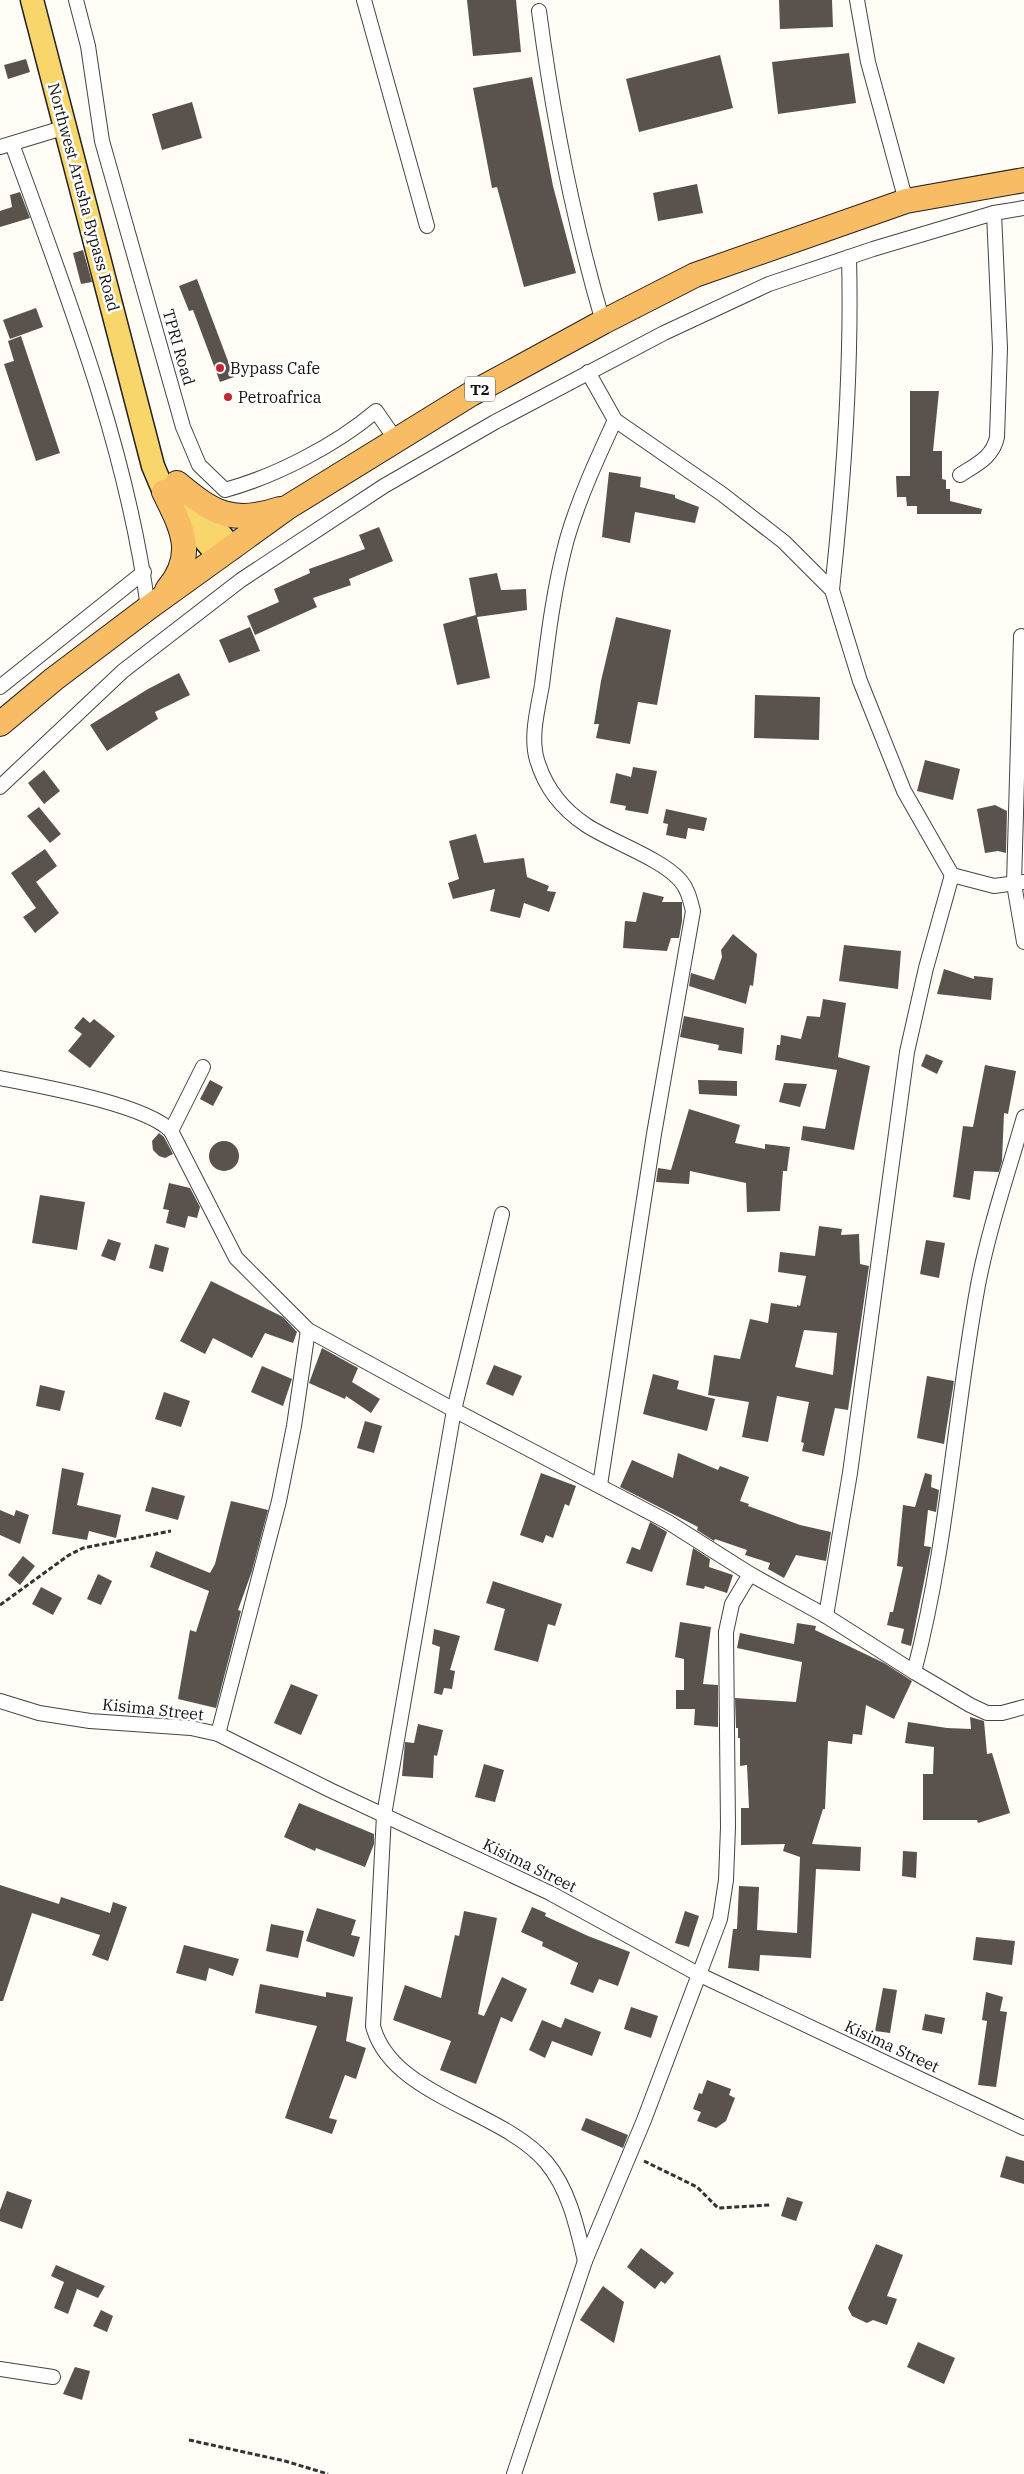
<svg xmlns="http://www.w3.org/2000/svg" width="1024" height="2474" font-family="'IBM Plex Serif',serif">
  <rect width="100%" height="100%" fill="#fffdf5"/>
  <!-- building -->
  <g fill="#5a524d" fill-rule="evenodd">
    <polygon points="467,0 516,0 521,52 473,56"/>
    <polygon points="779,0 832,0 833,27 780,29"/>
    <polygon points="849,53 856,103 778,114 772,62"/>
    <polygon points="720,55 733,108 639,132 626,79"/>
    <polygon points="26,59 30,72 8,79 4,65"/>
    <polygon points="532,77 553,186 576,273 524,287 497,187 492,188 473,88"/>
    <polygon points="192,102 202,138 162,150 152,114"/>
    <polygon points="697,184 703,213 658,221 653,193"/>
    <polygon points="20,192 30,218 0,227 0,211 12,207 10,195"/>
    <polygon points="83,250 92,282 81,284 73,253"/>
    <polygon points="197,279 234,377 220,382 193,310 189,311 179,286"/>
    <polygon points="36,308 43,327 10,339 3,320"/>
    <polygon points="21,336 60,453 36,461 4,364 14,361 8,341"/>
    <polygon points="910,391 939,391 933,451 942,451 942,479 946,480 946,489 950,489 950,501 982,509 981,514 917,514 917,506 907,506 906,497 897,497 896,476 910,476"/>
    <polygon points="609,472 641,477 640,487 675,495 675,498 699,507 695,523 635,512 630,543 602,537"/>
    <polygon points="379,527 393,561 349,579 351,585 313,598 317,607 255,635 247,616 279,602 274,589 310,573 309,569 365,549 359,535"/>
    <polygon points="497,573 501,590 526,589 527,610 477,617 490,678 457,685 443,624 476,615 469,578"/>
    <polygon points="616,617 671,630 657,705 638,702 630,744 596,738 599,724 594,724 601,681"/>
    <polygon points="250,627 260,651 229,663 219,640"/>
    <polygon points="179,673 190,695 155,712 158,719 107,751 90,725 148,689"/>
    <polygon points="755,695 820,697 819,740 754,738"/>
    <polygon points="925,760 960,769 953,800 917,791"/>
    <polygon points="633,767 657,771 648,814 625,810 626,806 610,803 616,773 631,777"/>
    <polygon points="44,770 60,791 44,804 28,783"/>
    <polygon points="995,805 1007,811 1006,853 998,851 985,853 977,809"/>
    <polygon points="39,807 61,834 50,843 27,816"/>
    <polygon points="666,809 707,818 704,831 688,828 686,839 666,835 668,824 663,823"/>
    <polygon points="476,834 484,863 524,858 527,877 549,886 547,891 556,892 549,912 524,903 520,918 490,911 495,889 453,899 448,883 459,879 449,841"/>
    <polygon points="45,849 57,866 36,882 59,913 35,933 23,917 36,908 11,873"/>
    <polygon points="643,892 664,897 662,902 682,902 682,921 679,938 671,938 667,951 623,948 625,921 636,922"/>
    <polygon points="733,934 757,954 753,986 750,985 746,1004 689,986 691,973 714,980 722,957 721,950"/>
    <polygon points="844,945 901,951 898,989 839,981"/>
    <polygon points="944,969 974,979 974,976 993,978 991,1000 937,994"/>
    <polygon points="823,999 846,1003 838,1057 870,1066 854,1150 801,1140 803,1126 825,1129 837,1070 775,1060 777,1045 780,1045 781,1035 801,1039 807,1016 820,1017"/>
    <polygon points="684,1016 744,1028 742,1054 718,1050 719,1045 680,1037"/>
    <polygon points="83,1017 90,1023 94,1019 115,1036 90,1068 68,1051 82,1034 74,1028"/>
    <polygon points="926,1054 943,1061 937,1074 921,1066"/>
    <polygon points="985,1065 1016,1071 1008,1114 1004,1113 1002,1161 999,1172 974,1171 970,1200 953,1197 963,1126 973,1127"/>
    <polygon points="210,1080 223,1087 213,1106 200,1099"/>
    <polygon points="698,1080 737,1081 737,1096 699,1094"/>
    <polygon points="784,1083 807,1084 800,1107 779,1102"/>
    <polygon points="689,1109 740,1125 735,1143 765,1149 765,1144 790,1147 787,1171 783,1171 780,1211 747,1212 746,1183 690,1171 689,1184 656,1182 658,1168 671,1170"/>
    <polygon points="159,1133 164,1137 173,1154 165,1158 159,1156 153,1150 152,1141"/>
    <circle cx="224" cy="1156" r="15"/>
    <polygon points="169,1183 190,1188 200,1207 197,1218 188,1216 185,1228 166,1223 169,1210 163,1209"/>
    <polygon points="40,1195 85,1202 77,1250 32,1243"/>
    <path d="M819,1226L842,1229L841,1235L859,1234L860,1264L869,1266L848,1410L835,1408L824,1456L802,1451L804,1443L801,1442L809,1402L777,1396L768,1442L742,1437L749,1402L708,1395L714,1355L740,1359L750,1319L768,1323L771,1303L797,1307V1305L800,1306L806,1276L778,1272L780,1252L815,1256ZM804,1330L837,1333L833,1375L795,1367Z"/>
    <polygon points="108,1239 121,1243 115,1261 101,1256"/>
    <polygon points="926,1240 945,1243 939,1278 920,1274"/>
    <polygon points="155,1244 169,1248 163,1272 149,1268"/>
    <polygon points="211,1281 283,1317 297,1332 293,1343 265,1333 252,1358 213,1338 205,1354 180,1341"/>
    <polygon points="322,1348 358,1368 352,1382 380,1399 371,1413 346,1396 345,1399 309,1383"/>
    <polygon points="494,1365 522,1376 513,1396 486,1384"/>
    <polygon points="262,1366 292,1379 283,1406 251,1392"/>
    <polygon points="653,1374 679,1381 677,1389 715,1399 707,1431 643,1414"/>
    <polygon points="927,1376 954,1381 944,1444 917,1438"/>
    <polygon points="40,1385 65,1391 60,1411 36,1406"/>
    <polygon points="164,1392 190,1401 181,1427 155,1419"/>
    <polygon points="365,1421 382,1426 374,1453 357,1448"/>
    <polygon points="678,1453 718,1470 720,1466 749,1477 740,1501 749,1504 748,1506 800,1525 831,1532 826,1561 796,1555 784,1578 768,1569 770,1563 745,1555 747,1550 715,1539 714,1541 697,1530 698,1527 620,1487 632,1460 673,1478"/>
    <polygon points="62,1468 84,1473 77,1505 121,1515 116,1538 89,1531 87,1540 52,1534"/>
    <polygon points="541,1473 576,1486 569,1506 565,1504 553,1538 546,1535 543,1543 520,1535"/>
    <polygon points="925,1473 932,1475 931,1487 939,1490 936,1512 928,1510 924,1546 931,1547 911,1646 901,1643 904,1629 887,1625 890,1612 893,1612 903,1567 897,1566 903,1505 915,1507"/>
    <polygon points="152,1487 185,1496 178,1520 145,1511"/>
    <polygon points="231,1501 268,1510 252,1571 238,1610 241,1611 216,1708 178,1699 190,1630 196,1632 209,1591 150,1567 156,1551 210,1573 215,1564"/>
    <polygon points="0,1510 14,1516 16,1510 29,1515 20,1544 0,1535"/>
    <polygon points="650,1522 667,1532 652,1572 626,1563 632,1547 640,1550"/>
    <polygon points="693,1548 710,1559 709,1567 733,1575 727,1593 705,1586 704,1589 686,1585"/>
    <polygon points="23,1556 35,1566 20,1585 8,1575"/>
    <polygon points="98,1574 112,1581 101,1605 87,1599"/>
    <polygon points="493,1581 562,1604 555,1626 548,1624 538,1662 494,1650 505,1609 486,1603"/>
    <polygon points="41,1587 62,1598 53,1615 32,1604"/>
    <polygon points="680,1622 711,1627 703,1684 718,1685 718,1727 694,1725 695,1709 676,1709 676,1690 684,1690 684,1659 675,1657"/>
    <polygon points="797,1623 816,1626 815,1630 884,1663 912,1681 894,1719 866,1705 862,1735 853,1734 852,1744 828,1741 825,1809 823,1809 812,1844 861,1847 860,1871 816,1869 811,1958 760,1955 759,1971 728,1968 733,1929 737,1929 739,1886 759,1887 757,1930 797,1933 800,1857 783,1851 785,1844 741,1845 741,1808 749,1808 747,1765 740,1766 740,1738 738,1738 738,1728 736,1728 735,1698 796,1702 802,1662 737,1648 740,1633 794,1644"/>
    <polygon points="434,1629 460,1636 450,1670 455,1671 452,1689 444,1688 442,1695 434,1693 440,1647 432,1644"/>
    <polygon points="291,1684 318,1695 301,1735 274,1723"/>
    <polygon points="970,1717 984,1721 987,1754 992,1753 1010,1813 978,1823 977,1820 923,1820 923,1774 933,1774 934,1747 905,1743 908,1722 947,1728 971,1729"/>
    <polygon points="418,1724 443,1730 437,1756 434,1755 433,1778 402,1776 405,1742 414,1743"/>
    <polygon points="484,1764 504,1770 495,1802 475,1797"/>
    <polygon points="299,1803 374,1834 374,1844 365,1867 316,1848 315,1851 284,1837"/>
    <polygon points="903,1851 917,1852 916,1878 902,1876"/>
    <polygon points="0,1885 59,1904 61,1897 110,1913 113,1902 127,1907 108,1961 92,1955 100,1935 32,1913 3,2001 0,2001"/>
    <polygon points="532,1907 546,1913 545,1916 588,1936 630,1952 618,1986 599,1979 593,1993 570,1984 578,1963 542,1946 543,1942 521,1932"/>
    <polygon points="317,1908 356,1920 351,1935 360,1937 354,1957 306,1941"/>
    <polygon points="464,1911 497,1918 478,2014 484,2016 502,1977 527,1989 512,2022 501,2017 476,2084 440,2070 451,2041 393,2020 405,1985 441,1998 455,1935 459,1936"/>
    <polygon points="685,1911 699,1916 689,1947 675,1943"/>
    <polygon points="271,1924 304,1931 298,1958 266,1951"/>
    <polygon points="976,1937 1015,1941 1012,1965 973,1960"/>
    <polygon points="184,1945 239,1959 233,1976 209,1968 206,1981 176,1973"/>
    <polygon points="260,1984 326,1997 326,1992 353,1997 346,2041 366,2048 356,2079 345,2075 329,2118 337,2120 332,2134 285,2118 317,2026 255,2013"/>
    <polygon points="883,1988 897,1990 890,2033 875,2031"/>
    <polygon points="986,1992 1003,1997 1000,2011 1007,2012 996,2087 978,2085 987,2021 982,2020"/>
    <polygon points="631,2007 658,2016 651,2038 624,2029"/>
    <polygon points="925,2014 945,2018 942,2034 922,2030"/>
    <polygon points="565,2018 601,2032 592,2056 552,2041 545,2058 529,2050 542,2020 561,2028"/>
    <polygon points="707,2080 731,2089 729,2095 735,2098 726,2121 716,2128 697,2121 701,2112 693,2109 699,2093 702,2094"/>
    <polygon points="586,2118 628,2135 623,2148 581,2130"/>
    <polygon points="1006,2156 1024,2161 1024,2184 1000,2177"/>
    <polygon points="7,2191 32,2200 22,2229 0,2221 0,2210"/>
    <polygon points="787,2197 803,2202 796,2221 781,2216"/>
    <polygon points="876,2244 903,2255 887,2296 897,2299 887,2325 873,2320 867,2323 852,2316 848,2308"/>
    <polygon points="641,2248 674,2273 665,2284 661,2281 655,2289 627,2267"/>
    <polygon points="56,2265 105,2286 98,2298 77,2289 68,2314 54,2308 64,2282 51,2276"/>
    <polygon points="603,2286 624,2302 614,2343 580,2320"/>
    <polygon points="101,2310 113,2316 107,2332 93,2326"/>
    <polygon points="918,2342 955,2358 944,2384 907,2367"/>
    <polygon points="75,2367 90,2371 82,2400 63,2394"/>
  </g>
  <g fill="none" stroke-linecap="round" stroke-linejoin="round">
    <!-- minor casing -->
    <g stroke="#444" stroke-width="16">
      <g id="minor">
        <path d="M76,0L88,46L102,141L183,427L199,465L225,490C276,476 336,445 376,411L396,440"/>
        <polyline points="364,0 427,226"/>
        <polyline points="857,0 868,62 906,201"/>
        <path d="M539,11C553,117 573,220 603,322"/>
        <path d="M12,144C67,295 127,448 148,608"/>
        <polyline points="0,147 66,127"/>
        <polyline points="588,372 615,420 722,494 784,542 832,590 860,681 904,791 952,875 994,886 1024,882"/>
        <path d="M960,475C977,464 993,457 997,437L1000,348L994,213"/>
        <path d="M832,590C844,479 852,368 849,257"/>
        <polyline points="1021,636 1014,884 1024,942"/>
        <polyline points="0,687 144,572"/>
        <polyline points="0,787 123,671 241,580 384,486 495,422 664,333 769,284 873,249 994,213 1024,208"/>
        <path d="M0,1078C40,1086 145,1104 171,1131L236,1258L308,1330L454,1410L668,1522L750,1574L826,1616L914,1672L970,1705L987,1713H1002L1024,1707"/>
        <polyline points="171,1131 203,1067"/>
        <path d="M502,1214L454,1410L384,1815L373,2026C391,2096 502,2110 546,2162C569,2189 577,2227 585,2261"/>
        <path d="M600,1485L654,1134L693,911C690,900 688,889 680,880C660,858 612,842 586,825C562,809 545,787 537,760C530,737 538,708 542,685C548,636 554,587 567,539C579,498 597,459 615,420"/>
        <polyline points="826,1616 850,1473 907,1052 926,968 952,875"/>
        <path d="M914,1672C948,1544 954,1415 978,1285C989,1228 1008,1173 1024,1117"/>
        <polyline points="0,1701 39,1713 90,1721 191,1728 218,1734 330,1790 550,1893 698,1974 1024,2128"/>
        <polyline points="218,1734 279,1501 294,1426 308,1330"/>
        <polyline points="0,2369 53,2377"/>
        <polyline points="514,2474 585,2261 644,2120 720,1919 726,1880 728,1827 726,1632 732,1604 750,1574"/>
      </g>
    </g>
    <!-- primary casing -->
    <g stroke="#222" stroke-width="25">
      <g id="primary">
        <polyline points="32,0 153,466 164,492 219,557"/>
        <polyline points="188,496 232,548"/>
      </g>
    </g>
    <!-- trunk casing -->
    <g stroke="#222" stroke-width="26">
      <g id="trunk">
        <path d="M177,483C213,513 232,525 280,509"/>
        <path d="M164,492C182,528 197,555 167,590"/>
        <polyline points="0,724 54,679 148,608 288,507 471,394 603,322 695,275 906,201 1024,180"/>
      </g>
    </g>
    <!-- path -->
    <g stroke="#333" stroke-width="3" stroke-dasharray="5 2.5" stroke-linecap="butt">
      <polyline points="0,1605 69,1555 83,1548 171,1531"/>
      <polyline points="644,2161 697,2187 718,2208 770,2205"/>
      <polyline points="189,2440 285,2461 328,2474"/>
    </g>
    <!-- minor -->
    <use href="#minor" stroke="#fff" stroke-width="14"/>
    <!-- primary -->
    <use href="#primary" stroke="#f9d66b" stroke-width="22"/>
    <!-- trunk -->
    <use href="#trunk" stroke="#f7bc64" stroke-width="24"/>
  </g>
  <!-- markers -->
  <g fill="#c4262e" stroke="#fff" stroke-width="2">
    <circle cx="220" cy="368" r="5"/>
    <circle cx="228" cy="397" r="5"/>
  </g>
  <g text-anchor="middle" dominant-baseline="central" stroke-width="5" stroke-linejoin="round" paint-order="stroke">
    <!-- shield labels -->
    <rect fill="#fff" stroke="#585858" stroke-width="1" x="465" y="376.5" width="30" height="25" rx="4"/>
    <g font-size="15" font-weight="bold" fill="#111">
      <text x="480" y="389">T2</text>
    </g>
    <!-- street labels -->
    <g font-size="16" fill="#111" stroke="#fff">
      <text transform="translate(84 197) rotate(75)">Northwest Arusha Bypass Road</text>
      <text transform="translate(179 347) rotate(74)">TPRI Road</text>
      <text transform="translate(153 1709) rotate(6)">Kisima Street</text>
      <text transform="translate(530 1865) rotate(26)">Kisima Street</text>
      <text transform="translate(892 2046) rotate(25)">Kisima Street</text>
    </g>
    <!-- poi labels -->
    <g font-size="16" fill="#111" stroke="#fff" text-anchor="start">
      <text x="230" y="368">Bypass Cafe</text>
      <text x="238" y="397">Petroafrica</text>
    </g>
  </g>
</svg>
